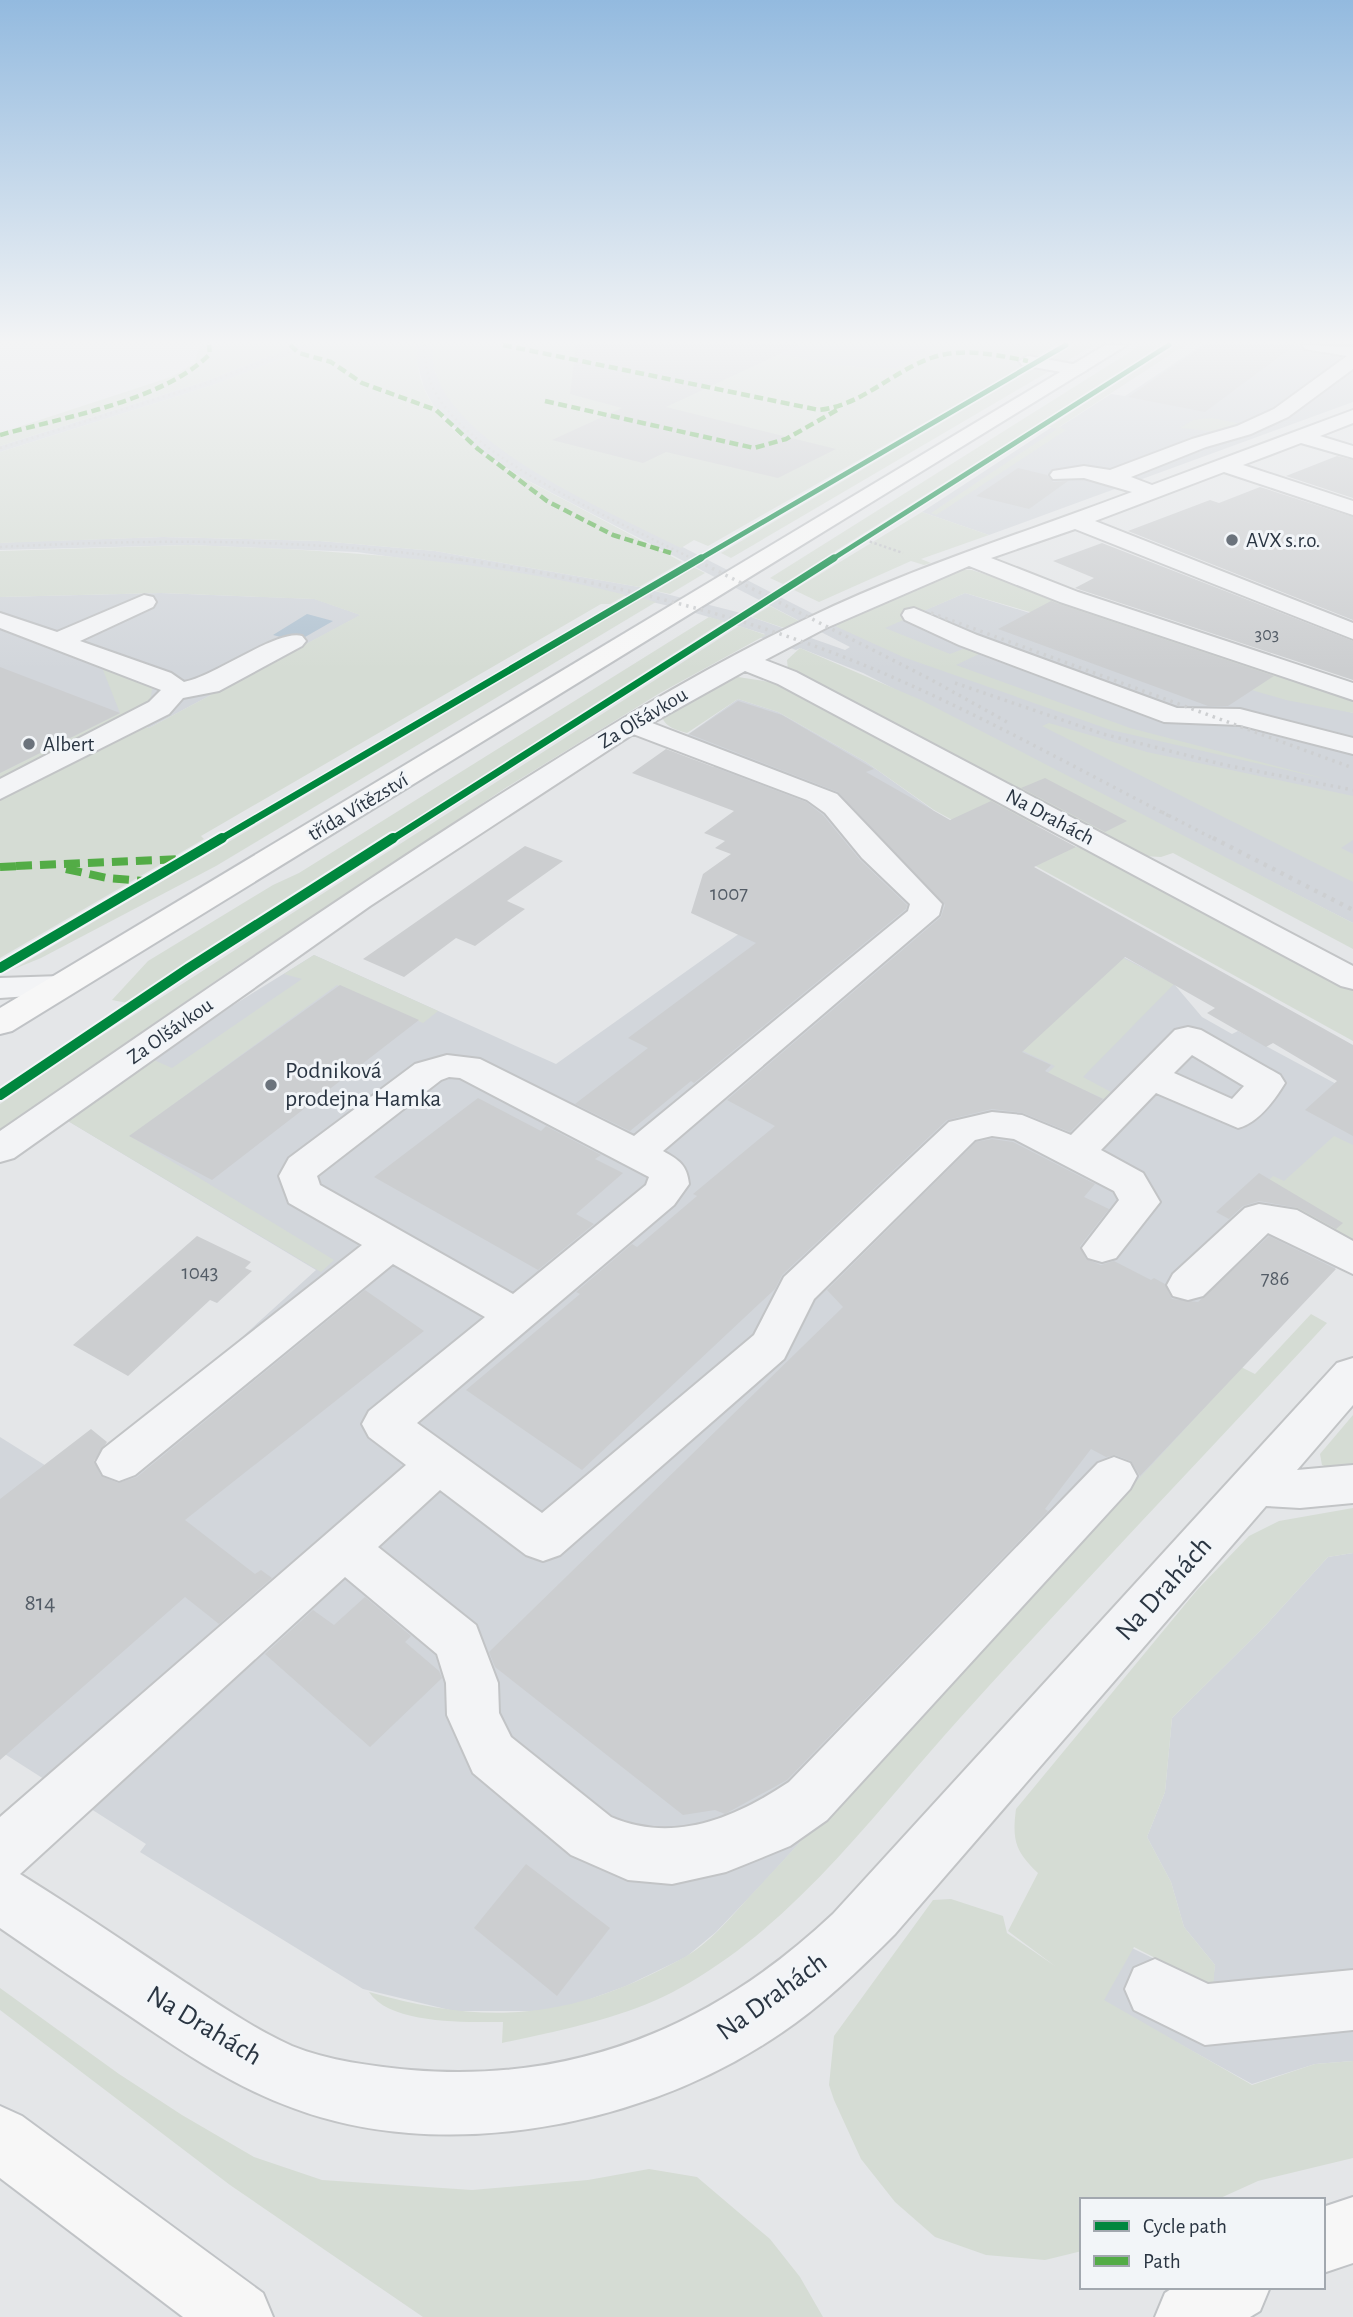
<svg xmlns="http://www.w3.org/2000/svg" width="1353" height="2317" font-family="'Alegreya Sans',sans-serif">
  <rect width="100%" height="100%" fill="#e4e6e8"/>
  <!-- built -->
  <g fill="#d2d6db">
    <polygon points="297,345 317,345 216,384 0,452 0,446 206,381"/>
    <polygon points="417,345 433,345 435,373 536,472 835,625 853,618 907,618 965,593 1353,713 1353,923 863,673 800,648 796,650 760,637 765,634 682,609 557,580 357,552 188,545 0,550 0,543 15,542 163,537 320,541 435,551 639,587 737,612 845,650 850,647 521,477 473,446 433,405 424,388 416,359"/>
    <polygon points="734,345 936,345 897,368 868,368 833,365"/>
    <polygon points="1202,345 1353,345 1353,402 989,535 922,512 1052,427 1058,428 1111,394 1125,396"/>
    <polygon points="161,593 315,599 361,615 149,728 143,726 0,800 0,597"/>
    <polygon points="738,699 778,712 866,762 933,810 887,830 1174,984 1202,1017 1232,1034 1238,1031 1353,1093 1353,1252 1303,1298 1140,1481 962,1665 762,1884 716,1932 686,1957 626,1986 571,2006 540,2011 454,2011 363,1989 140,1852 146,1844 0,1751 0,1437 75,1484 108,1459 316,1270 68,1121 232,1006 314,955 556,1064 809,884 801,804 707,773 716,765 670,747"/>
    <polygon points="1353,1553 1353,2061 1315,2064 1252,2084 1102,2001 1132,1948 1212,1987 1215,1965 1184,1927 1171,1882 1147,1837 1165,1792 1172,1718 1266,1625 1328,1557"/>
  </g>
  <!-- green -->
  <g fill="#d5dcd4">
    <polygon points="200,345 297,345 206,381 0,446 0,433 171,377 195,363"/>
    <path d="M317,345H417C411,431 516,474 578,507C612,525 647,543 682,562L639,587L435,551L320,541L163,537L0,543V452L216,384Z"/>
    <path d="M433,345H734L833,365L868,368H897L936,345H1055L1022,364V367L708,546L694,540L681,548C615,514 421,435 433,345Z"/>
    <polygon points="1074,345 1094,345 731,558 721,553"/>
    <polygon points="1141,345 1163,345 783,584 770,578"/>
    <polygon points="1175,345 1185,345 1059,427 1066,430 936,515 931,513 1057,429 1049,427"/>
    <polygon points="1212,418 1246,425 1220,432 1180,428 1193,420"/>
    <polygon points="922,512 989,535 921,559 931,563 924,565 911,561 819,602 794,590"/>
    <path d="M188,545C335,550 483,559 626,595L610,604H601L201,836L204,839L0,958V800L143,726L149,728L360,615L314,599L161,593L0,597V551Z"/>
    <polygon points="693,567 705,573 670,594 656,591"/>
    <polygon points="954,569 972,570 1353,696 1353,713 1286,700 1245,688 1030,612 965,593 885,628 950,654 963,649 981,653 956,665 1130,728 1330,780 1111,730 903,657 835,626"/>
    <polygon points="641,598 656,602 216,866 41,958 14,969"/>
    <polygon points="770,606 799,621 784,628 752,617"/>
    <polygon points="709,617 724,621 127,1003 112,1000 148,961 273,885 299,873"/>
    <polygon points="739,626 766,635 660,693 507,787 234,968 0,1131 0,1104 64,1060"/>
    <polygon points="800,648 921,700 1353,923 1353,949 1173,853 1161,857 1143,856 788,670 787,660"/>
    <polygon points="101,665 153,685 150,700 0,780 0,773 120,713"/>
    <path d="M738,677L776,683L1043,822L1034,827L1072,846L1091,850L1353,989V1041L934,810L866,762L778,712L738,699L687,733C677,730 666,728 662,717Z"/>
    <polygon points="1049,723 1147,752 1353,796 1353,840 1341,848 1353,854 1353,882 1042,726"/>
    <polygon points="314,955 438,1011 423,1023 337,985 130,1136 334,1260 321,1272 68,1121 154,1060 172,1068 302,979 284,974"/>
    <polygon points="1117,955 1174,984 1083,1077 1111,1092 1104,1099 1073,1085 1026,1094 1055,1066 1023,1051"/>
    <polygon points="1334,1136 1353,1145 1353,1243 1262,1187 1273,1176 1284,1181"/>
    <path d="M1311,1314L1327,1323C1205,1455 1080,1585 960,1718C876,1811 799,1919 689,1983C632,2017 566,2029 502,2043L503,2022C468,2022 390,2025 369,1992C490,2027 573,2019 683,1958C709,1944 730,1918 750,1896C795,1849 837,1800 881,1752C999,1622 1124,1499 1241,1367L1255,1374Z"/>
    <polygon points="1353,1415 1353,1464 1329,1468 1322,1465 1320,1454"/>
    <path d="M1353,1508V1553L1328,1557L1266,1625L1172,1718L1165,1792L1147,1837L1171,1882L1184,1927L1215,1965L1213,1988L1134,1947L1104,2000L1252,2085L1315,2064L1353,2061V2158L1258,2181L1216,2200H1082V2251L1045,2260L986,2255L935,2237L895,2202L861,2159L834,2100L829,2085L834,2036L933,1900L951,1899L1003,1916L1007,1933L1055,1966L1008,1931L1038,1873C1015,1851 1012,1840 1016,1809L1197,1590L1249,1536L1279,1521Z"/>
    <polygon points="0,1988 119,2074 182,2115 254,2157 322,2180 472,2190 588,2180 649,2169 697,2177 770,2239 800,2277 823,2317 423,2317 230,2185 0,2010"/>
  </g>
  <!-- water -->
  <polygon fill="#b3c4d2" points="307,614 333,621 305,637 295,635 288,639 273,635"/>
  <!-- building -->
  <g fill="#ccced0">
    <polygon points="576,345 799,345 666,407 836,449 778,478 666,452 643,463 552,440 622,408 570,394"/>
    <polygon points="1205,345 1295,345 1205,412 1128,397"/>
    <polygon points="1337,456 1353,460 1353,498 1286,476"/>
    <polygon points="1018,468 1047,475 1053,482 1068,481 1029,509 976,496"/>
    <polygon points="1260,487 1353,517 1353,620 1128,531 1210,500 1219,503"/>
    <polygon points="1102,543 1353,641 1353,680 1075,588 1094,578 1053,561"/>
    <polygon points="1051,601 1059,604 1274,676 1228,706 1208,706 998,629"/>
    <polygon points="0,667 120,713 0,773"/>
    <polygon points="738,701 782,715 874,769 866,772 950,820 991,801 1076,847 1034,867 1353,1045 1353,1136 1305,1110 1337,1081 1273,1043 1266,1047 1207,1013 1215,1008 1125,957 1022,1052 1051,1065 1045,1071 1103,1099 1070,1132 1023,1113 992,1109 947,1120 782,1275 775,1289 582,1470 466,1390 580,1294 576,1292 632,1244 637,1247 697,1196 693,1194 775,1126 727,1100 941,917 945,905 838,792 689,734"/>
    <polygon points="666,749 806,802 823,815 860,860 907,905 906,909 694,1083 691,1081 630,1131 575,1104 648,1048 628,1038 756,943 691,913 703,874 731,854 715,848 725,841 704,833 734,811 632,773"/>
    <polygon points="1045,778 1089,801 1127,821 1105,832 1021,788"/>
    <polygon points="525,846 563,861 507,901 525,909 475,946 456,938 404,977 363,959"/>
    <polygon points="340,985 419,1020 212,1180 129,1136"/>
    <polygon points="478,1098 541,1131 546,1126 601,1155 595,1159 623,1173 576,1214 594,1224 538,1270 374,1177"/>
    <polygon points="992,1139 1013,1142 1095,1184 1084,1197 1109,1209 1080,1246 1086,1259 1101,1265 1114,1261 1151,1280 1154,1278 1165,1284 1172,1299 1198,1302 1269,1236 1336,1269 1140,1476 1131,1461 1115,1455 1106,1457 1091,1449 1045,1509 1048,1511 787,1780 725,1814 715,1810 683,1815 495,1667 489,1652 843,1307 827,1290 976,1142"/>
    <polygon points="1259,1173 1343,1223 1336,1229 1298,1208 1259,1201 1243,1206 1229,1219 1216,1212"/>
    <polygon points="197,1236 251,1262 245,1268 252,1271 217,1303 210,1300 128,1376 73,1345"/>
    <polygon points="365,1290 424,1331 185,1520 255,1574 261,1570 272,1578 219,1624 185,1597 0,1760 0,1499 91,1429 107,1442 94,1461 101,1476 118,1483 137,1477"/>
    <polygon points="365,1597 411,1636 405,1642 439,1671 442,1678 370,1747 265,1654 313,1610 334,1625"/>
    <polygon points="526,1864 610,1928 557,1996 474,1928"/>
  </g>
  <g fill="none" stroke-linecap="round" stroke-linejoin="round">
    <!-- minor casing -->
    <g stroke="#c2c4c6" stroke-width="4">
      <g id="minor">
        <path d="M1302,345L1353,347V369L1288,417L1251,434L1206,447L1131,477L1152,485L1353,410V423L1320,436L1353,446V458L1301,443L1243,465L1353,501V515L1224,472L1095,521L1353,623V639L1075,529L991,558L1078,592L1353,683V700L1060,602L969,566L826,628L765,660L796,672L1353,966V989L1341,986L778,684L745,671L652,723L837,794L942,904L939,915L663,1151C679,1160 687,1165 689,1184L674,1205L417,1423L542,1513L754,1335L784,1277L949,1122L992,1112L1022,1115L1071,1135L1175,1030L1188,1027L1201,1030L1280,1075L1285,1083C1274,1101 1258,1123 1238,1128L1156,1093L1101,1150L1143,1173L1160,1202L1116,1258L1102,1262L1088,1258L1082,1248L1119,1200L1114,1191L1014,1139L992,1136L975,1140L814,1299L784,1359L560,1555L543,1561L526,1555L440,1490L378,1547L476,1625L498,1683L499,1713L511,1737L611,1817C674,1844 735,1818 789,1782L1098,1463L1114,1457L1130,1463L1137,1476L1130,1489L827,1820L790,1846L746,1864L726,1872L672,1884L628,1880L571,1855L473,1773L447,1715L446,1683L437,1654L345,1577L20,1874C75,1908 129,1945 183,1981C218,2004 254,2029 292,2046C329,2061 372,2066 411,2070C576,2084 714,2026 833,1914L1337,1363L1353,1358V1405L1297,1470L1353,1465V1503L1300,1508L1266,1506L895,1934C853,1976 812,2015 761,2046C631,2128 439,2163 293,2108C232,2086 180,2050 127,2014C85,1986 42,1957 0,1928V1817L406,1465L369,1437L362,1424L369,1411L485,1317L393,1264L135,1475L119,1481L103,1475L96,1462L103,1449L362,1245L289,1203L279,1176L289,1158L415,1064L447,1055L480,1059L634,1136L908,911L910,904L862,858L825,813L807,800L633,734L370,906L14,1158L0,1162V1131C159,1022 317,912 479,808C586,740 693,673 808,618C913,567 1024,533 1132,492L1084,478L1053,479L1050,475L1053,471L1084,466L1110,470L1192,439L1237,426L1274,409L1347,356L1305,349ZM1192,1055L1244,1086L1232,1099L1174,1073ZM449,1077L460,1078L649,1177L646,1185L513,1294L320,1185L317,1176L441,1080Z"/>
        <polygon points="1028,356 1078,365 1087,370 1078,375 1022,365 1019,361"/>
        <path d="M144,595L153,597L156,602L153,607L80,641L171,673L184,682C216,676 277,629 302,636L306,641L302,646L219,691L183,698L169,714L0,799V779L149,702L161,690L0,628V613L57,632Z"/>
        <polygon points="914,608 977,635 1177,708 1240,709 1353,738 1353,754 1240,725 1164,722 959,645 905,620 902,615 905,610"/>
        <polygon points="61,976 73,979 78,986 73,993 0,998 0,978"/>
        <polygon points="1259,1204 1297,1210 1353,1241 1353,1274 1268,1233 1203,1296 1188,1300 1173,1296 1167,1285 1173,1274 1245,1208"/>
        <polygon points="1155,1959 1208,1984 1353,1970 1353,2030 1205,2045 1134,2010 1125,1989 1134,1968"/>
      </g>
    </g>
    <!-- major casing -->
    <g stroke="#c0c3c6" stroke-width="4">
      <g id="major">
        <polygon points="1105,345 1127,345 12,1031 0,1034 0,1008"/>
        <polygon points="0,2106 22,2116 263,2293 273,2317 183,2317 0,2178"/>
        <polygon points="1353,2197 1353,2263 1323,2273 1323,2207"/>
        <polygon points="1174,2287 1270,2287 1260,2311 1250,2317 1155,2317 1165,2293"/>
      </g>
    </g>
    <!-- path-far1 -->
    <polyline stroke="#c3c5c9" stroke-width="2.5" stroke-dasharray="2.5 2.5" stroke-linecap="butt" points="865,540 903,553"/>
    <!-- path -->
    <polyline stroke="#c3c5c9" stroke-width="4.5" stroke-dasharray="4.5 4.5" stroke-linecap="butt" points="115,1012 120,1014"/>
    <!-- minor -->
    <use href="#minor" fill="#f3f4f6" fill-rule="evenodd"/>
    <!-- major -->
    <use href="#major" fill="#f7f7f7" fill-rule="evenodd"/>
    <!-- rail-far2 -->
    <g stroke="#cdcfd1" stroke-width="2.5" stroke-dasharray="2 3.5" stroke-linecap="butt">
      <path d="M424,345C425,361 427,377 435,392C473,462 623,523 695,560"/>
      <polyline points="0,448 201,385 307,345"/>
      <path d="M0,547C155,539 309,538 463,560"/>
    </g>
    <!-- rail-far1 -->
    <g stroke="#cdcfd1" stroke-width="3.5" stroke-dasharray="2.5 5" stroke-linecap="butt">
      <path d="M451,558C595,579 736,612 871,668C974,711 1072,766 1171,817"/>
      <polyline points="692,558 930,679 1007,722"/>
      <polyline points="931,613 1353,768"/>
      <polyline points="955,683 1103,734 1225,765 1353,790"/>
      <polyline points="1162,812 1216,840"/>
    </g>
    <!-- rail -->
    <polyline stroke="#cdcfd1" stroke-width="4.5" stroke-dasharray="3.5 6" stroke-linecap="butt" points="1213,838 1353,910"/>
    <!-- quiet-far1 -->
    <g stroke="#53ac46" stroke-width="4.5" stroke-dasharray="9 4.5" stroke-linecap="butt">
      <polyline points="290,345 299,353 331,362 362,383 436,410 478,449 547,501 613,535 671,553"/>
      <path d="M503,345L819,410C863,405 891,372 931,358C962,347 997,355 1028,361"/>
      <polyline points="545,401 754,448 786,439 837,410"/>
      <path d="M0,435C64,417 163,401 210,354L209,345"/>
    </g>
    <!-- quiet -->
    <g stroke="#53ac46" stroke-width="8" stroke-dasharray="16 8" stroke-linecap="butt">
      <polyline points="16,866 181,859"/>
      <polyline points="0,867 24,866"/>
      <polyline points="66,869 107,878 145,881"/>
    </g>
    <!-- cycleway-far2 casing -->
    <g stroke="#f2f5f8" stroke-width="8">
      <g id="cycleway-far2">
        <polyline points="698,560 1066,345"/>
        <polyline points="831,560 1169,345"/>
      </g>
    </g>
    <!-- cycleway-far1 casing -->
    <g stroke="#f2f5f8" stroke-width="10">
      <g id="cycleway-far1">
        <polyline points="219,840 701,558"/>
        <polyline points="391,840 834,558"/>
      </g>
    </g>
    <!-- cycleway casing -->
    <g stroke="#f2f5f8" stroke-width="14">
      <g id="cycleway">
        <polyline points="0,968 222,838"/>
        <polyline points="0,1095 189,968 393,838"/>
      </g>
    </g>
    <!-- cycleway-far2 -->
    <use href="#cycleway-far2" stroke="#00873e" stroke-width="5"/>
    <!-- cycleway-far1 -->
    <use href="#cycleway-far1" stroke="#00873e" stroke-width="7"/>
    <!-- cycleway -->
    <use href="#cycleway" stroke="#00873e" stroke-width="10"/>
  </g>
  <!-- sky -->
  <linearGradient id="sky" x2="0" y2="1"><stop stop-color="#93badf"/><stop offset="0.51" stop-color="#f3f4f5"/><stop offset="1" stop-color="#f3f4f5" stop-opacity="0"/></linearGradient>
  <rect width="1353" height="670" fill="url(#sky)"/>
  <!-- markers -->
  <g fill="#6b737c" stroke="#f2f5f8" stroke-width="2.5">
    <circle cx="1232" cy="540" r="7"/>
    <circle cx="29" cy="744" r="7"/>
    <circle cx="271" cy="1085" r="7"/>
  </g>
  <g text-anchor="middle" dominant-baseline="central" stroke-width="6" stroke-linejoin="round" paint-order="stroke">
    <!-- far-number labels -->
    <g font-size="18" fill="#535c66">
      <text x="1267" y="635">303</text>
    </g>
    <!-- far-poi labels -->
    <g font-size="21" fill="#2a3542" stroke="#f2f5f8" text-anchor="start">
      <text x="1246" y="540">AVX s.r.o.</text>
      <text x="43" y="744">Albert</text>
    </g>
    <!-- far-street labels -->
    <g font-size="21" fill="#2a3542" stroke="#f2f5f8">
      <text transform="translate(643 718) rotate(-31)">Za Olšávkou</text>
      <text transform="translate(358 807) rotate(-31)">třída Vítězství</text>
      <text transform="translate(1050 817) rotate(28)">Na Drahách</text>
      <text transform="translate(170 1031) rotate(-35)">Za Olšávkou</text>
    </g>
    <!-- number labels -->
    <g font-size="21" fill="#535c66">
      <text x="729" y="893">1007</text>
      <text x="200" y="1272">1043</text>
      <text x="1275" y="1278">786</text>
    </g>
    <!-- poi labels -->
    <g font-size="24" fill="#2a3542" stroke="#f2f5f8" text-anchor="start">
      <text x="285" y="1071">Podniková<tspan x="285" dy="28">prodejna Hamka</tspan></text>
    </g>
    <!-- near-number labels -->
    <g font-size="24" fill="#535c66">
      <text x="40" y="1603">814</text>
    </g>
    <!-- near-street labels -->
    <g font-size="28" fill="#2a3542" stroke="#f2f5f8">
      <text transform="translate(1164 1589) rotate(-48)">Na Drahách</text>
      <text transform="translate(772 1997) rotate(-36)">Na Drahách</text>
      <text transform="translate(204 2026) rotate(31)">Na Drahách</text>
    </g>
  </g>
  <!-- legend -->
  <rect x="1080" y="2198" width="245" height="91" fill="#f2f5f8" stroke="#a2a8af" stroke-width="2"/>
  <rect x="1094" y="2221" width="35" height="10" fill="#00873e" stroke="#a2a8af" stroke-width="2"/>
  <text x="1143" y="2233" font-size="21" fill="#2a3542">Cycle path</text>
  <rect x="1094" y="2256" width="35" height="10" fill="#53ac46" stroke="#a2a8af" stroke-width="2"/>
  <text x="1143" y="2268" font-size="21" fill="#2a3542">Path</text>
</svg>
